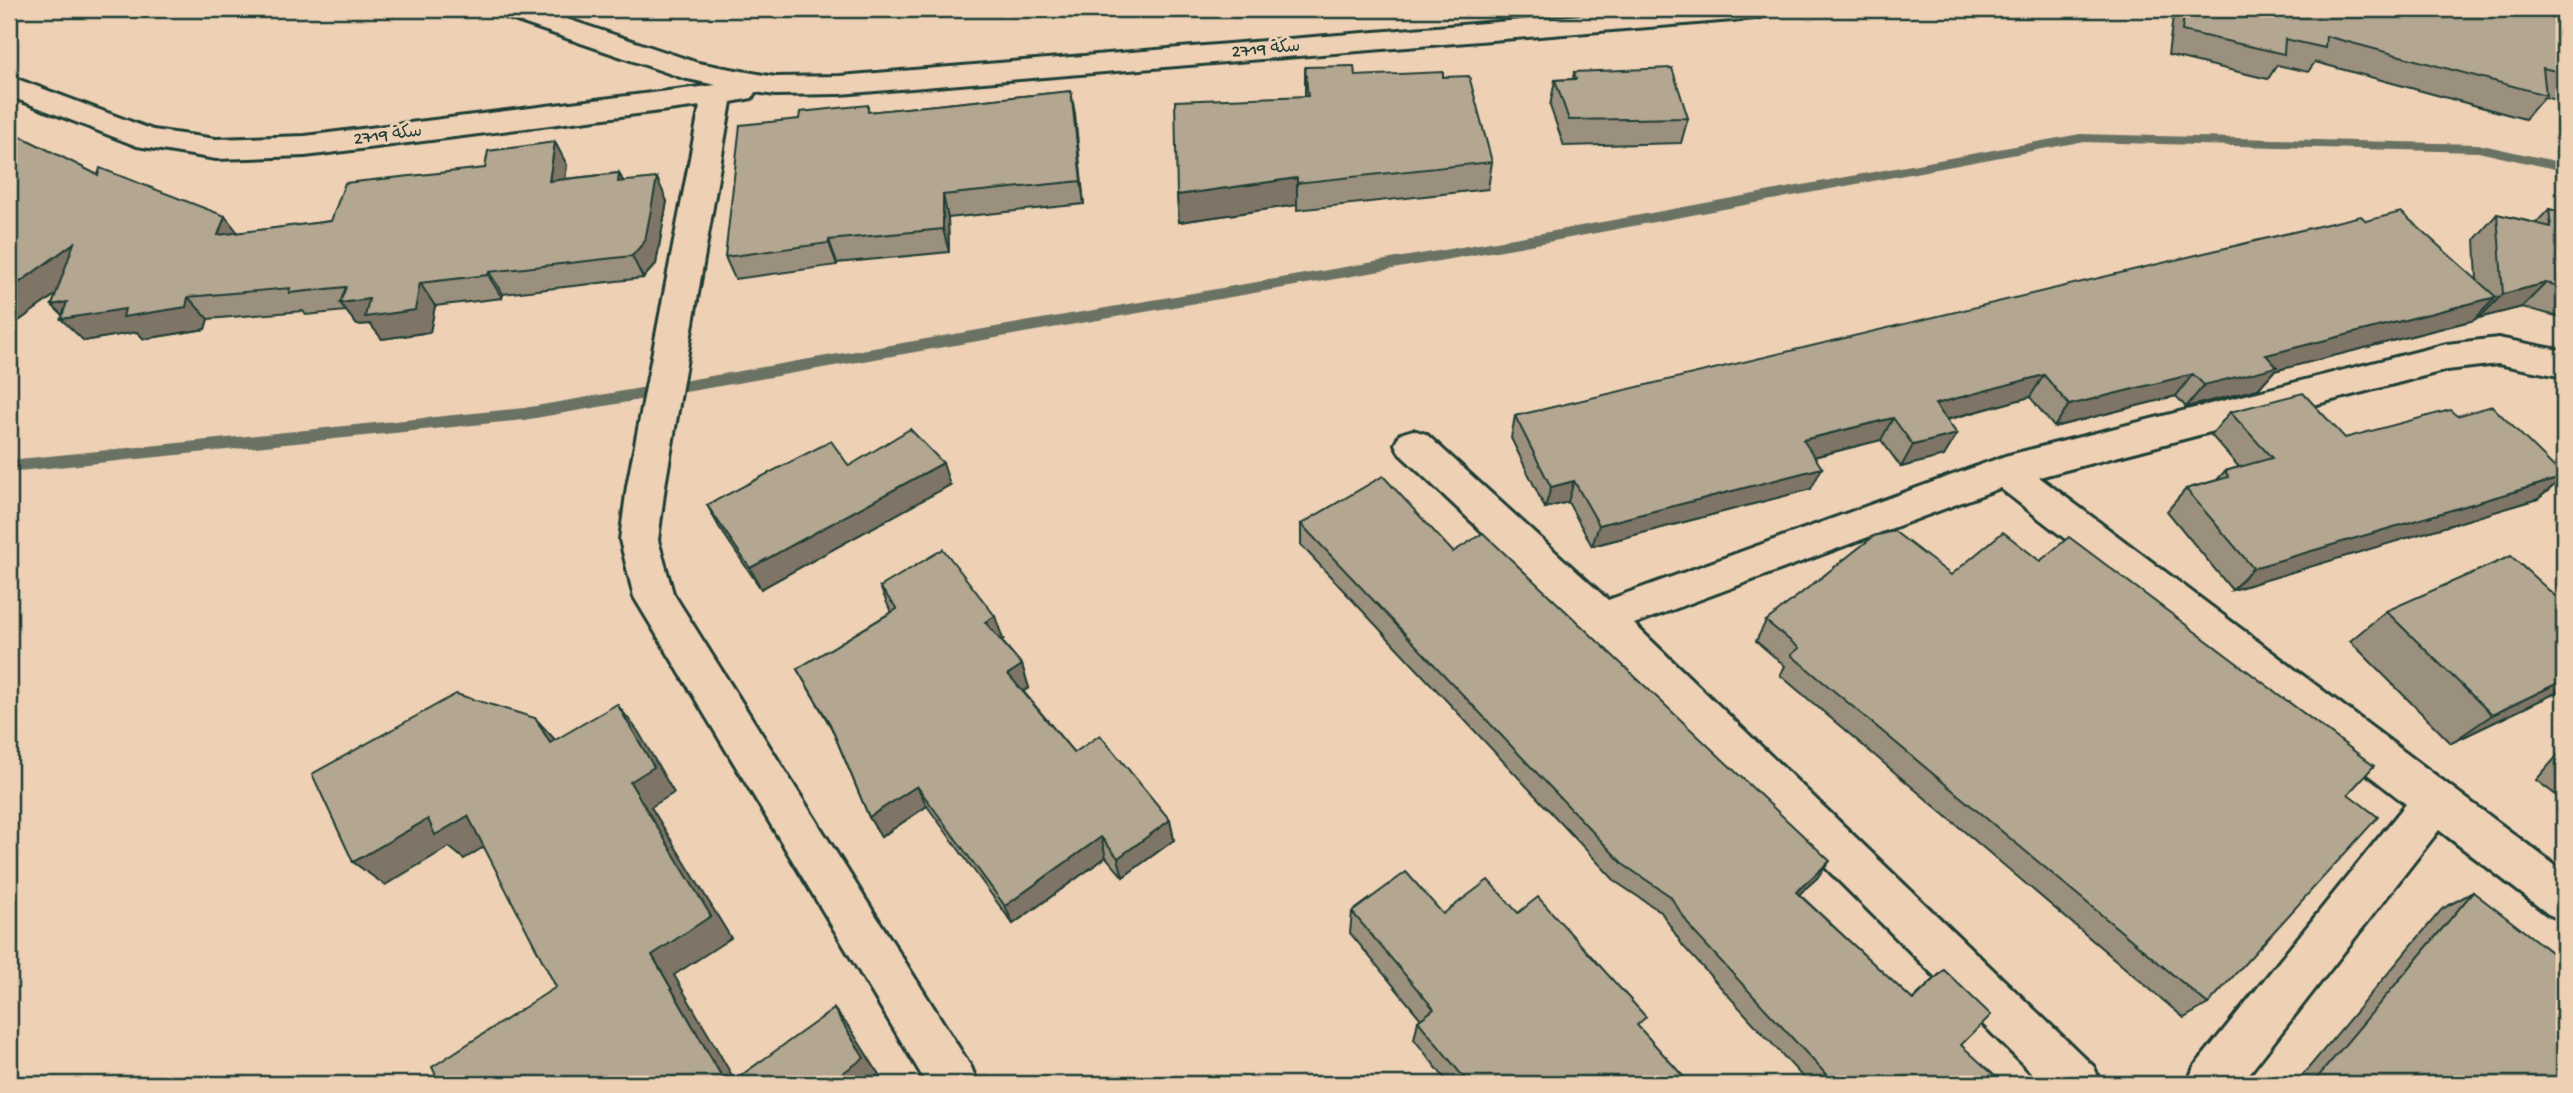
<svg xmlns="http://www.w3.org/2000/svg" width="2573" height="1093" font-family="'Gochi Hand','Playpen Sans Arabic',sans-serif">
  <rect width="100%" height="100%" fill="#eed1b5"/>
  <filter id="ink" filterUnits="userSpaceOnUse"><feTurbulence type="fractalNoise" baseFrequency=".0143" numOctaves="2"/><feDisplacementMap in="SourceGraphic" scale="14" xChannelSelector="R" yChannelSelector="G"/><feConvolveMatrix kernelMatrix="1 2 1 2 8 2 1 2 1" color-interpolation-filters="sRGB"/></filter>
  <g filter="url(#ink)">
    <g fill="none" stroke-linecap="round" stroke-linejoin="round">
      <!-- stream -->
      <polygon fill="#6a7363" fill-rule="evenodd" points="2080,134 2478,144 2564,163 2564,171 2478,152 2080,142 1548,242 524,420 9,472 9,460 524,408 1548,232"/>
      <!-- minor casing -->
      <g stroke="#1f3d34" stroke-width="6">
        <g id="minor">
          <polygon points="495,9 537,9 698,63 775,77 840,76 1655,9 1771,9 1767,15 1757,18 840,94 775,95 755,92 752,98 731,102 665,486 658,540 673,593 971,1067 978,1084 927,1084 634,597 620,540 627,486 700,106 305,156 216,159 137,146 9,96 9,76 153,130 216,139 305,136 716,85 683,78 499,15"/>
          <polygon points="2498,338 2564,351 2564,377 2498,364 2447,370 2039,477 2564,872 2564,921 2548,914 2439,830 2241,1084 2187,1084 2194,1067 2406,804 2000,488 1634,624 2094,1067 2101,1084 2043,1084 1588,631 1400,454 1395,444 1400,434 1413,430 1426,434 1608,600 2005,456 2447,344"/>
        </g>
      </g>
      <!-- minor -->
      <use href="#minor" fill="#eed1b5" fill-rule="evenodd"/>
    </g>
    <!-- wall -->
    <g fill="#9b907d" stroke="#1f3d34" stroke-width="2">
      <polygon points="2174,9 2564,9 2564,102 2544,97 2525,119 2315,62 2308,72 2277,65 2268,79 2168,55"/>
      <polygon points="1305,67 1355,76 1443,77 1492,162 1488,189 1297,210 1297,205 1179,222 1177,195 1305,96"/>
      <polygon points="1574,72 1688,118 1681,143 1564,146 1550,106 1555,80 1573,79"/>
      <polygon points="1071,91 1084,204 948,218 949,252 837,263 837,265 735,279 725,257 869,112"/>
      <polygon points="567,165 565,179 619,173 623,181 667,201 656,264 643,278 503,294 502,298 435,306 430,332 382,339 370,324 357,325 346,311 306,315 303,311 208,319 205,329 144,339 137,332 84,341 63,315 52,305 56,294 9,328 98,175 238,233 331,221"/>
      <polygon points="2549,209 2564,213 2564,318 2522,307 2479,318 2479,314 2474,320 2274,371 2258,389 2186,407 2176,396 2054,427 2030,397 1947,420 1957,434 1944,456 1901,467 1881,440 1814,457 1811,489 1592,546 1568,502 1545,508 1511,438 1515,416 2366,221 2477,280 2475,239 2497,214 2536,223"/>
      <polygon points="2230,412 2345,438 2457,416 2564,477 2538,499 2232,590 2167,511 2186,489 2217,480 2225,471 2239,467 2211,435"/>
      <polygon points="849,466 950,485 761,589 719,527 707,505"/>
      <polygon points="1301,524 1453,552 1817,878 1799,894 1912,1000 1944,970 1961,1045 1987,1084 1809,1084 1683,946 1661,912 1616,882 1301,545"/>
      <polygon points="1951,575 2348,794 2208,1004 2184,1018 1780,675 1785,666 1756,641 1766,621"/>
      <polygon points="880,587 1003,639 1001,640 1022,665 1029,688 1023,691 1074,753 1170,820 1174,840 1123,877 1106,857 1013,924 927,806 881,837 869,817 832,729 797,669 891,612"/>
      <polygon points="2564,604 2564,689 2451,743 2350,641 2386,611"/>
      <polygon points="2564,748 2564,801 2536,780"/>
      <polygon points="2473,892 2564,1084 2295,1084 2442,909"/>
      <polygon points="1352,912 1443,914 1518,913 1639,1028 1690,1084 1449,1084 1414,1039 1418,1021 1421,1019 1350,933"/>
    </g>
    <!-- shaded-wall -->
    <g fill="#7e7566" stroke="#1f3d34" stroke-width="2">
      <polygon points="1071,91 1075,114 1084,204 1081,181"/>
      <polygon points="555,142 567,165 562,204 549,181"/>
      <polygon points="619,173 630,196 618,182"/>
      <polygon points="657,178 667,201 656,264 643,278 632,256"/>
      <polygon points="1297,178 1297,205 1179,222 1177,195"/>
      <polygon points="943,195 948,218 949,252 943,229"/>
      <polygon points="225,216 243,239 218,235"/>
      <polygon points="829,240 837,263 837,265 829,243"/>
      <polygon points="74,243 95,266 9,328 9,290"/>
      <polygon points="489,272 503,294 502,298 488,275"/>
      <polygon points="420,283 435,306 430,332 382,339 370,324 357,325 340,303 369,299"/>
      <polygon points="2546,283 2522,307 2479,318 2503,294"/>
      <polygon points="188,297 208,319 205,329 144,339 137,332 84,341 61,319 65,318 52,305 67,302 125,309"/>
      <polygon points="2496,297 2474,320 2274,371 2258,389 2186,407 2204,385 2266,355"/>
      <polygon points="2193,374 2176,396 2054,427 2069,405"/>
      <polygon points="2044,375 2030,397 1922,426 1935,404"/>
      <polygon points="1893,418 1881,440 1793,462 1803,440"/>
      <polygon points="1957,434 1944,456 1901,467 1913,445"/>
      <polygon points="943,463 950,485 761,589 750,568"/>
      <polygon points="1822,468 1811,489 1592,546 1599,525"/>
      <polygon points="2564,477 2538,499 2232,590 2253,568"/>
      <polygon points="1574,481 1568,502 1545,508 1551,487"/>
      <polygon points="995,616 1003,639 992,645 985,622"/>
      <polygon points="1022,665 1029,688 1015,696 1008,674"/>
      <polygon points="2564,680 2564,689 2451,743 2492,715"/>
      <polygon points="617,704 638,731 674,793 651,807 731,938 674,975 737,1084 726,1084 652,955 630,782"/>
      <polygon points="535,718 559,744 550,743"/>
      <polygon points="917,786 927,806 881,837 869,817"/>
      <polygon points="468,816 495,840 464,859 449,847 385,885 353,862 428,819"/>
      <polygon points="1170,820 1174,840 1123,877 1118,858"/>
      <polygon points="1101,837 1106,857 1013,924 1005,906"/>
      <polygon points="1830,861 1817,878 1784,908 1796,892"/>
      <polygon points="834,1009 850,1028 880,1076 868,1084 827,1084"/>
    </g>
    <!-- building -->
    <g fill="#b4a791" stroke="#1f3d34" stroke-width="2">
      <polygon points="2185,9 2564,9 2564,73 2543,68 2546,95 2326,36 2325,48 2285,39 2284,54 2182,31"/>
      <polygon points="1354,66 1355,76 1443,72 1443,77 1469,76 1492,162 1297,183 1297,178 1177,195 1175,101 1308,96 1305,67"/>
      <polygon points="1672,68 1688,118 1569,120 1555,80 1576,79 1574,72"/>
      <polygon points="1071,91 1081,181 943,195 943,229 829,240 829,243 725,257 740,125 799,119 800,112 868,105 868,112"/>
      <polygon points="22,137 98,175 100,168 225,216 218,235 331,221 345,183 485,168 488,151 555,142 549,181 619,173 618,182 657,178 645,241 632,256 489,272 488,275 420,283 415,310 365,317 369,299 340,303 346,287 289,293 290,288 188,297 186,307 123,317 125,309 61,319 67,302 52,305 74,243 9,290 9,145"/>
      <polygon points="2549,209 2564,213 2564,287 2546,283 2503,294 2497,214 2551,227"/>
      <polygon points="2401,212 2496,297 2266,355 2277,367 2204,385 2193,374 2069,405 2044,375 1935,404 1957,434 1913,445 1893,418 1803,440 1822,468 1599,525 1574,481 1551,487 1515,416 2361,216 2366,221"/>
      <polygon points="2303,393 2345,438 2450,410 2457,416 2492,406 2564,477 2253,568 2186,489 2229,477 2225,471 2272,458 2230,412"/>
      <polygon points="910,429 943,463 750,568 707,505 831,441 849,466"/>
      <polygon points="1383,476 1453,552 1483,533 1830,861 1796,892 1913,1000 1944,970 1991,1015 1961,1045 1995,1076 1987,1084 1835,1084 1693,931 1670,896 1624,865 1301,524"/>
      <polygon points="1894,531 1951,575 2003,532 2040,561 2069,537 2374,766 2348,794 2378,817 2208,1004 1791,655 1799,648 1766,621 1874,536"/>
      <polygon points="943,549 995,616 985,622 1022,665 1008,674 1074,753 1100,735 1170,820 1118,858 1101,837 1005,906 917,786 869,817 830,724 797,669 897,609 880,587"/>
      <polygon points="2511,556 2564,604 2564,680 2492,715 2386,611"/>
      <polygon points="456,694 535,718 550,743 617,704 654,767 630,782 711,916 652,955 726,1084 440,1084 432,1067 556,987 468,816 435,835 428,819 353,862 312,774"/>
      <polygon points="1406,872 1443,914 1488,880 1518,913 1538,897 1646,1017 1637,1025 1690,1084 1469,1084 1418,1021 1434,1009 1352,912"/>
      <polygon points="2473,892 2564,962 2564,1084 2312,1084"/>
      <polygon points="834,1009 864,1058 827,1084 729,1084"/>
    </g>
  </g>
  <g text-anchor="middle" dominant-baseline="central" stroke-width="6" stroke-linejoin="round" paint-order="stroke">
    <!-- far-street labels -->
    <g font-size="18" fill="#1f3d34" stroke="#eed1b5">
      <text transform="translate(1266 50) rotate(-5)">سكة 2719</text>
      <text transform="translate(388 136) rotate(-7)">سكة 2719</text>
    </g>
  </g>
  <!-- margin -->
  <rect width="2573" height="1093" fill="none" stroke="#eed1b5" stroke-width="35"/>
  <rect x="18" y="18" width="2538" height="1058" fill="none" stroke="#1f3d34" stroke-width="2.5" filter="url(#ink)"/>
</svg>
